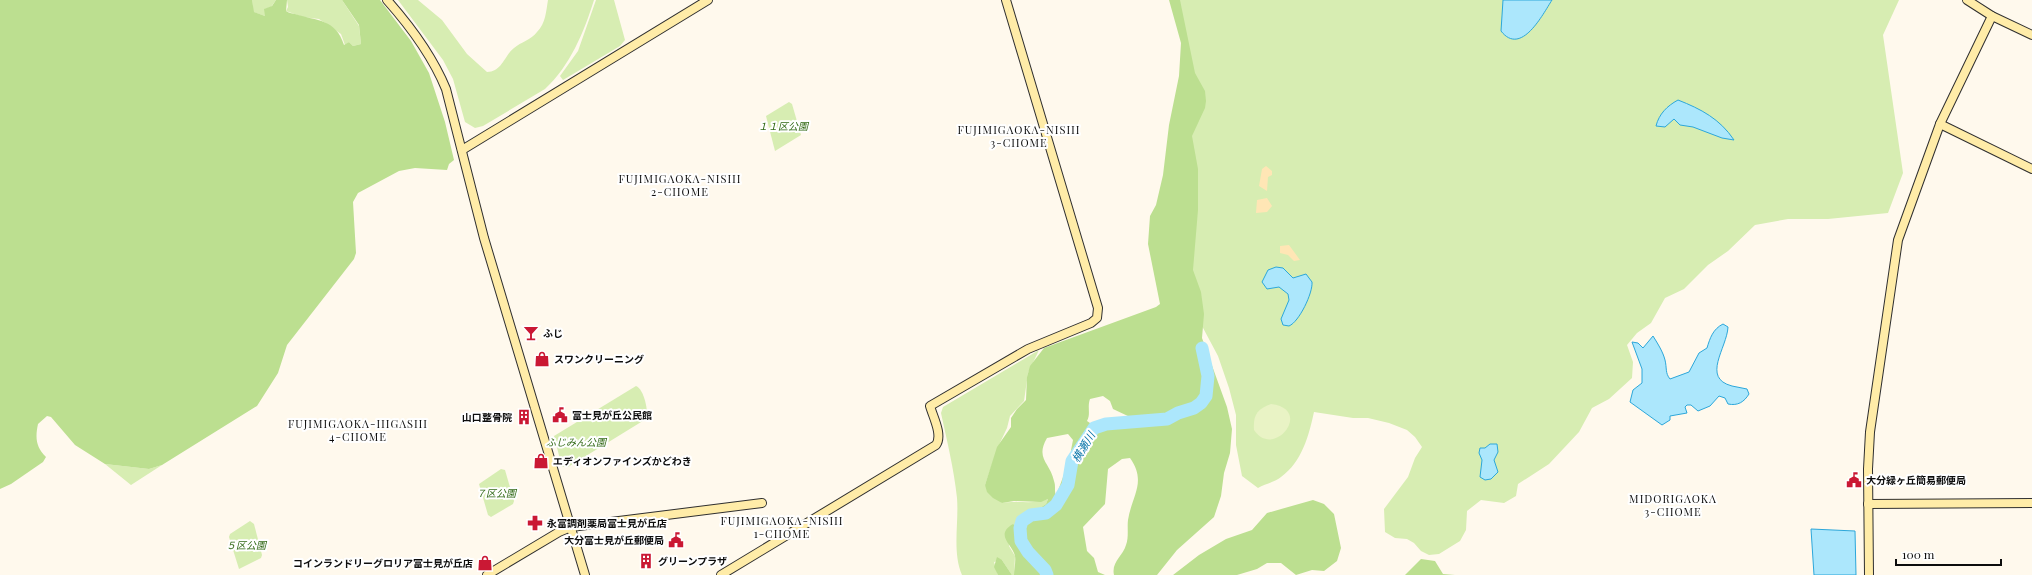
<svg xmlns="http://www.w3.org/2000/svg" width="2032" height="575" font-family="'Playfair Display','Noto Sans JP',serif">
  <rect width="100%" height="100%" fill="#fff9ed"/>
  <!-- green -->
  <g fill="#d7edb2">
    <polygon points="252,0 276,0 271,7 265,9 265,16 253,12"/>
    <polygon points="287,0 342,0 359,26 361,44 353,46 349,42 345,45 341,34 319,19 303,17 286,11 288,7"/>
    <path d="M398,0H418L442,20L467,54L487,72C502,72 504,56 514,48C521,42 531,40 537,32C546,23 546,11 548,0H594C584,32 570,66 545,89L483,126L475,128L465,122L453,79L443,60Z"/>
    <polygon points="596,0 614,0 625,40 620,46 563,80 560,76 578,51"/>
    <path d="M1173,0H1899L1883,35L1903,173L1888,213L1828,219H1788L1755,225L1728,251L1708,265L1684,289L1665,298L1651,323L1637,333L1627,345L1633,362L1632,378L1609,399L1592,408L1579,432L1549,464L1518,484L1516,496L1504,503L1481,500L1467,511L1466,530L1460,541L1439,554L1429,555L1421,551L1414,543L1407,539L1395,538L1385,532L1384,509L1408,477L1415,458L1422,447L1415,437L1407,430L1389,423L1368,418H1353L1314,412C1309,435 1302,462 1281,477C1275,482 1265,484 1258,488L1242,476L1236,445V415L1229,388L1218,356L1202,326L1190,260L1187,119L1189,61Z"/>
    <polygon points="789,102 792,104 801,135 775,151 766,116"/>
    <path d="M1039,350L1028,373L1024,401L1010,416L1007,428L998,447L985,485L1002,503C1017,500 1034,505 1048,499L1046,504L1029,515L1019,527L1013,524L1009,546L1015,556L1014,575H1012L1002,560L994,562L998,575H962C952,552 959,523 957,498C954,469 947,441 941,413L943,407Z"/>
    <path d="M636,386C644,389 649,412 646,419L568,467H562L554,436Z"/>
    <polygon points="105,464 149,469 162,465 131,485"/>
    <polygon points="501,469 505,470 514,501 513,504 491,517 488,515 479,484"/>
    <polygon points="250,521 254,524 262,555 261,558 239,569 229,537 230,534"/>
  </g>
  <!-- forest -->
  <g fill="#bcdf90" fill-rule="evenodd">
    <path d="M0,0H252L254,12L265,16L264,9L272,6L276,0H287L286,11C289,13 291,13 295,14C317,21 336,19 344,45L349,42L353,46L361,44L359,25L342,0H380L411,41L429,73L445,122L454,160L449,164L447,170L415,168L399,171L358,193L353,202L356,253L354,259L287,345L278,373L257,406L162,465L149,469L105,464L75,445L51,417L47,416L38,424C35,438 36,447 46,457L43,462L11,484L0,489Z"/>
    <path d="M1169,0H1180L1195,73L1205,91L1206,101L1205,108L1192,136L1198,169V210L1193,270L1201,292L1204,314L1202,338L1227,407L1232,429L1230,453L1224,473L1221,496L1214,517L1177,550L1157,575H1114C1111,562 1123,556 1126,545C1129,537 1127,527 1128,520C1132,495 1147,482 1130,458L1122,459L1108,469L1105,504L1083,527L1087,551L1094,558L1098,572L1105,575H1014C1014,569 1016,562 1015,556C1013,545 994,535 1013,524L1019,527L1029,515L1046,504L1048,499L1041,502L1014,501L1002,503L993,498L987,492L985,485L997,447L1011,427V418L1017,409L1026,400L1027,377L1030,366L1044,348L1156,307L1160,304L1148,244L1150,216L1156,205L1163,175L1169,125L1179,76L1181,43ZM1103,396L1110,401L1113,409L1130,417L1126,428L1109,429L1097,432L1091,442L1085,447L1074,473L1069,466L1066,469L1056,496C1054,491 1056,486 1054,481C1050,462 1035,459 1047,438L1068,434L1073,440L1071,450L1077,463C1081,449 1077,437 1093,432L1096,427L1087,421C1091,414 1087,407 1090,399Z"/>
    <polygon points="1313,500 1324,504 1334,514 1341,548 1337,561 1324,571 1312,570 1296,575 1281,563 1267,563 1257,569 1237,575 1173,575 1199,555 1226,539 1252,530 1267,513"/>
    <polygon points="997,557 1002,560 1012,575 998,575 994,567"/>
    <polygon points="1421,559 1435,561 1443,574 1455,575 1405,575"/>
  </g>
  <!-- sand -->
  <g fill="#ffe6b5">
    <polygon points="1266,166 1272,171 1272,175 1268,177 1267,191 1259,186 1262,169"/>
    <polygon points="1267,198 1272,206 1267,212 1256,213 1257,200"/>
    <polygon points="1289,245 1300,260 1294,261 1288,255 1280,253 1280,246"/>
  </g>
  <!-- pitch -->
  <path fill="#e9f3c5" d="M1271,404C1314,409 1274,460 1254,430C1253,415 1257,409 1271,404Z"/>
  <!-- water -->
  <g fill="#ace7fc" stroke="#2ca7da">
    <path d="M1503,0H1552C1543,14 1521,57 1501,31Z"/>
    <path d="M1678,100C1701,109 1720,119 1734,140L1722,138L1693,127L1680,125L1674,119L1665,127L1656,126C1659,114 1667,106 1678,100Z"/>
    <path d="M1276,267L1283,268L1293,278L1306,274L1312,282C1313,293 1299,322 1289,326L1283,325L1281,319L1289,300L1288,294L1279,287L1267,289L1262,282L1268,270Z"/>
    <path d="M1723,324L1728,327C1727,348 1701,378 1732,386C1737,387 1742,388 1747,389L1749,394C1744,402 1738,406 1728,404L1725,398L1719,396L1710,406L1698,411L1691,405H1687L1685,407L1687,413L1670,416V420L1662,425L1630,402L1633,390L1642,383V369L1632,342L1638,343L1643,348L1653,336C1658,344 1663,352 1665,360C1667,368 1665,373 1670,379L1689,372L1699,353L1707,348C1710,338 1713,329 1723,324Z"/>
    <polygon points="1490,444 1497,444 1498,452 1494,460 1498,472 1491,479 1485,480 1480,477 1482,460 1479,453 1480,448 1485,448"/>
    <polygon points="1811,529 1855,531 1856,575 1814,575"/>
  </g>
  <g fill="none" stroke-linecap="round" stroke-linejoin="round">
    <!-- river -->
    <polyline stroke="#ace7fc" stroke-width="13" points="1047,575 1045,570 1028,552 1021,541 1020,528 1022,521 1031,515 1046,513 1056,505 1068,485 1072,461 1094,428 1106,424 1167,419 1178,413 1194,408 1201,403 1206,396 1208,376 1202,348"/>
    <!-- secondary casing -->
    <g stroke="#2f2f2f" stroke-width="10">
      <g id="secondary">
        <path d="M387,0C411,27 432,55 446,89L484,238L585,575"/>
        <polyline points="1967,0 1992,16 2032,35"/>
        <polyline points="1940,124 2032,169"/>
        <polyline points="462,150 708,0"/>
        <polyline points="1868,504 2032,503"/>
        <polyline points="487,575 559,532 571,527 762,503"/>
        <path d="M721,575L936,445C943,435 933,417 930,406L1028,349L1091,323L1097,318L1098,308L1006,0"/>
        <polyline points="1869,575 1868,469 1870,432 1898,240 1940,124 1992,16"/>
      </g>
    </g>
    <!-- secondary -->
    <use href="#secondary" stroke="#ffeca8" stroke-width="8"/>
  </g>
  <!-- icons -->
  <defs>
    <g id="bar-bare" transform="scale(1.2)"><path d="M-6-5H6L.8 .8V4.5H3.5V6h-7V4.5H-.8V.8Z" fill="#ca1834" stroke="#fff" stroke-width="2.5" paint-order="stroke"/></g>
    <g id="shop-bare" transform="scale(1.2)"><path d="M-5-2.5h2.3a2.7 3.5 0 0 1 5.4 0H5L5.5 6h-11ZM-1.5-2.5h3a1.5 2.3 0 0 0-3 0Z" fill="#ca1834" stroke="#fff" stroke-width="2.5" paint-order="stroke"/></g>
    <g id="civic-bare" transform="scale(1.2)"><path d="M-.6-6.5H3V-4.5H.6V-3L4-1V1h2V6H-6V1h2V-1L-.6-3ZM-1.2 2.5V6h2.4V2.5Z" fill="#ca1834" stroke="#fff" stroke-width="2.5" paint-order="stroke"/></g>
    <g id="building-bare" transform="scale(1.2)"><path d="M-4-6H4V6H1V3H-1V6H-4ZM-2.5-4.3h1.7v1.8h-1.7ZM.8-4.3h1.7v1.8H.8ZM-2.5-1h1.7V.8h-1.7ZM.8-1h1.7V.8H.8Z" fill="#ca1834" stroke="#fff" stroke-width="2.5" paint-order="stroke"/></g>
    <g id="pharmacy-bare" transform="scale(1.2)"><path d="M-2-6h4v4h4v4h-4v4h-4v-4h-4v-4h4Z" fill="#ca1834" stroke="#fff" stroke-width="2.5" paint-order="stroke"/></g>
  </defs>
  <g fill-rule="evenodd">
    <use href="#bar-bare" x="531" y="333"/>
    <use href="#shop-bare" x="542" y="359"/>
    <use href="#civic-bare" x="560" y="415"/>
    <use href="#building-bare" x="524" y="417"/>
    <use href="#shop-bare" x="541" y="461"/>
    <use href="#civic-bare" x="1854" y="480"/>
    <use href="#pharmacy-bare" x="535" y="523"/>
    <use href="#civic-bare" x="676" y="540"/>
    <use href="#building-bare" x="646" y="561"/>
    <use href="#shop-bare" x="485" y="563"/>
  </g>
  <g text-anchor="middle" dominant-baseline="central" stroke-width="4" stroke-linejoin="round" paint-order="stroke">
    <!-- park labels -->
    <g font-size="10" font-style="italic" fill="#326a17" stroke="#fff">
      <text x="783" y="126">１１区公園</text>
      <text x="576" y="442">ふじみん公園</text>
      <text x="496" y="493">７区公園</text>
      <text x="246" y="545">５区公園</text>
    </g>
    <!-- poi labels -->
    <g font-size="10" font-weight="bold" fill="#0d0d0d" stroke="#fff" text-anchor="start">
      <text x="543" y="333">ふじ</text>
      <text x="554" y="359">スワンクリーニング</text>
      <text x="572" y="415">富士見が丘公民館</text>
      <text x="512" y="417" text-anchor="end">山口整骨院</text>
      <text x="553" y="461">エディオンファインズかどわき</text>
      <text x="1866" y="480">大分緑ヶ丘簡易郵便局</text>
      <text x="547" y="523">永富調剤薬局富士見が丘店</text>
      <text x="664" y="540" text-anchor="end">大分富士見が丘郵便局</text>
      <text x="658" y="561">グリーンプラザ</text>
      <text x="473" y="563" text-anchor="end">コインランドリーグロリア富士見が丘店</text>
    </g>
    <!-- neighbourhood labels -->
    <g font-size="11" letter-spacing="1" fill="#0d0d0d" stroke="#fff">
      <text x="1019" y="129">FUJIMIGAOKA-NISHI<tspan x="1019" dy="13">3-CHOME</tspan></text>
      <text x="680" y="178">FUJIMIGAOKA-NISHI<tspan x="680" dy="13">2-CHOME</tspan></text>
      <text x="358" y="423">FUJIMIGAOKA-HIGASHI<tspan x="358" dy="13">4-CHOME</tspan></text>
      <text x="1673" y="498">MIDORIGAOKA<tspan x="1673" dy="13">3-CHOME</tspan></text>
      <text x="782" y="520">FUJIMIGAOKA-NISHI<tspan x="782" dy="13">1-CHOME</tspan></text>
    </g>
    <!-- water labels -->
    <g font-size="11" font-style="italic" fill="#0b76aa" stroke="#fff">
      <text transform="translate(1083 447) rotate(-59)">横瀬川</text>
    </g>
  </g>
  <!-- scale -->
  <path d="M1896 559v6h105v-6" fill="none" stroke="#0d0d0d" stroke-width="2"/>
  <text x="1902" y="559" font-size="12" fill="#0d0d0d" stroke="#ffffff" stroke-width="3" paint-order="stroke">100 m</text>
</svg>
